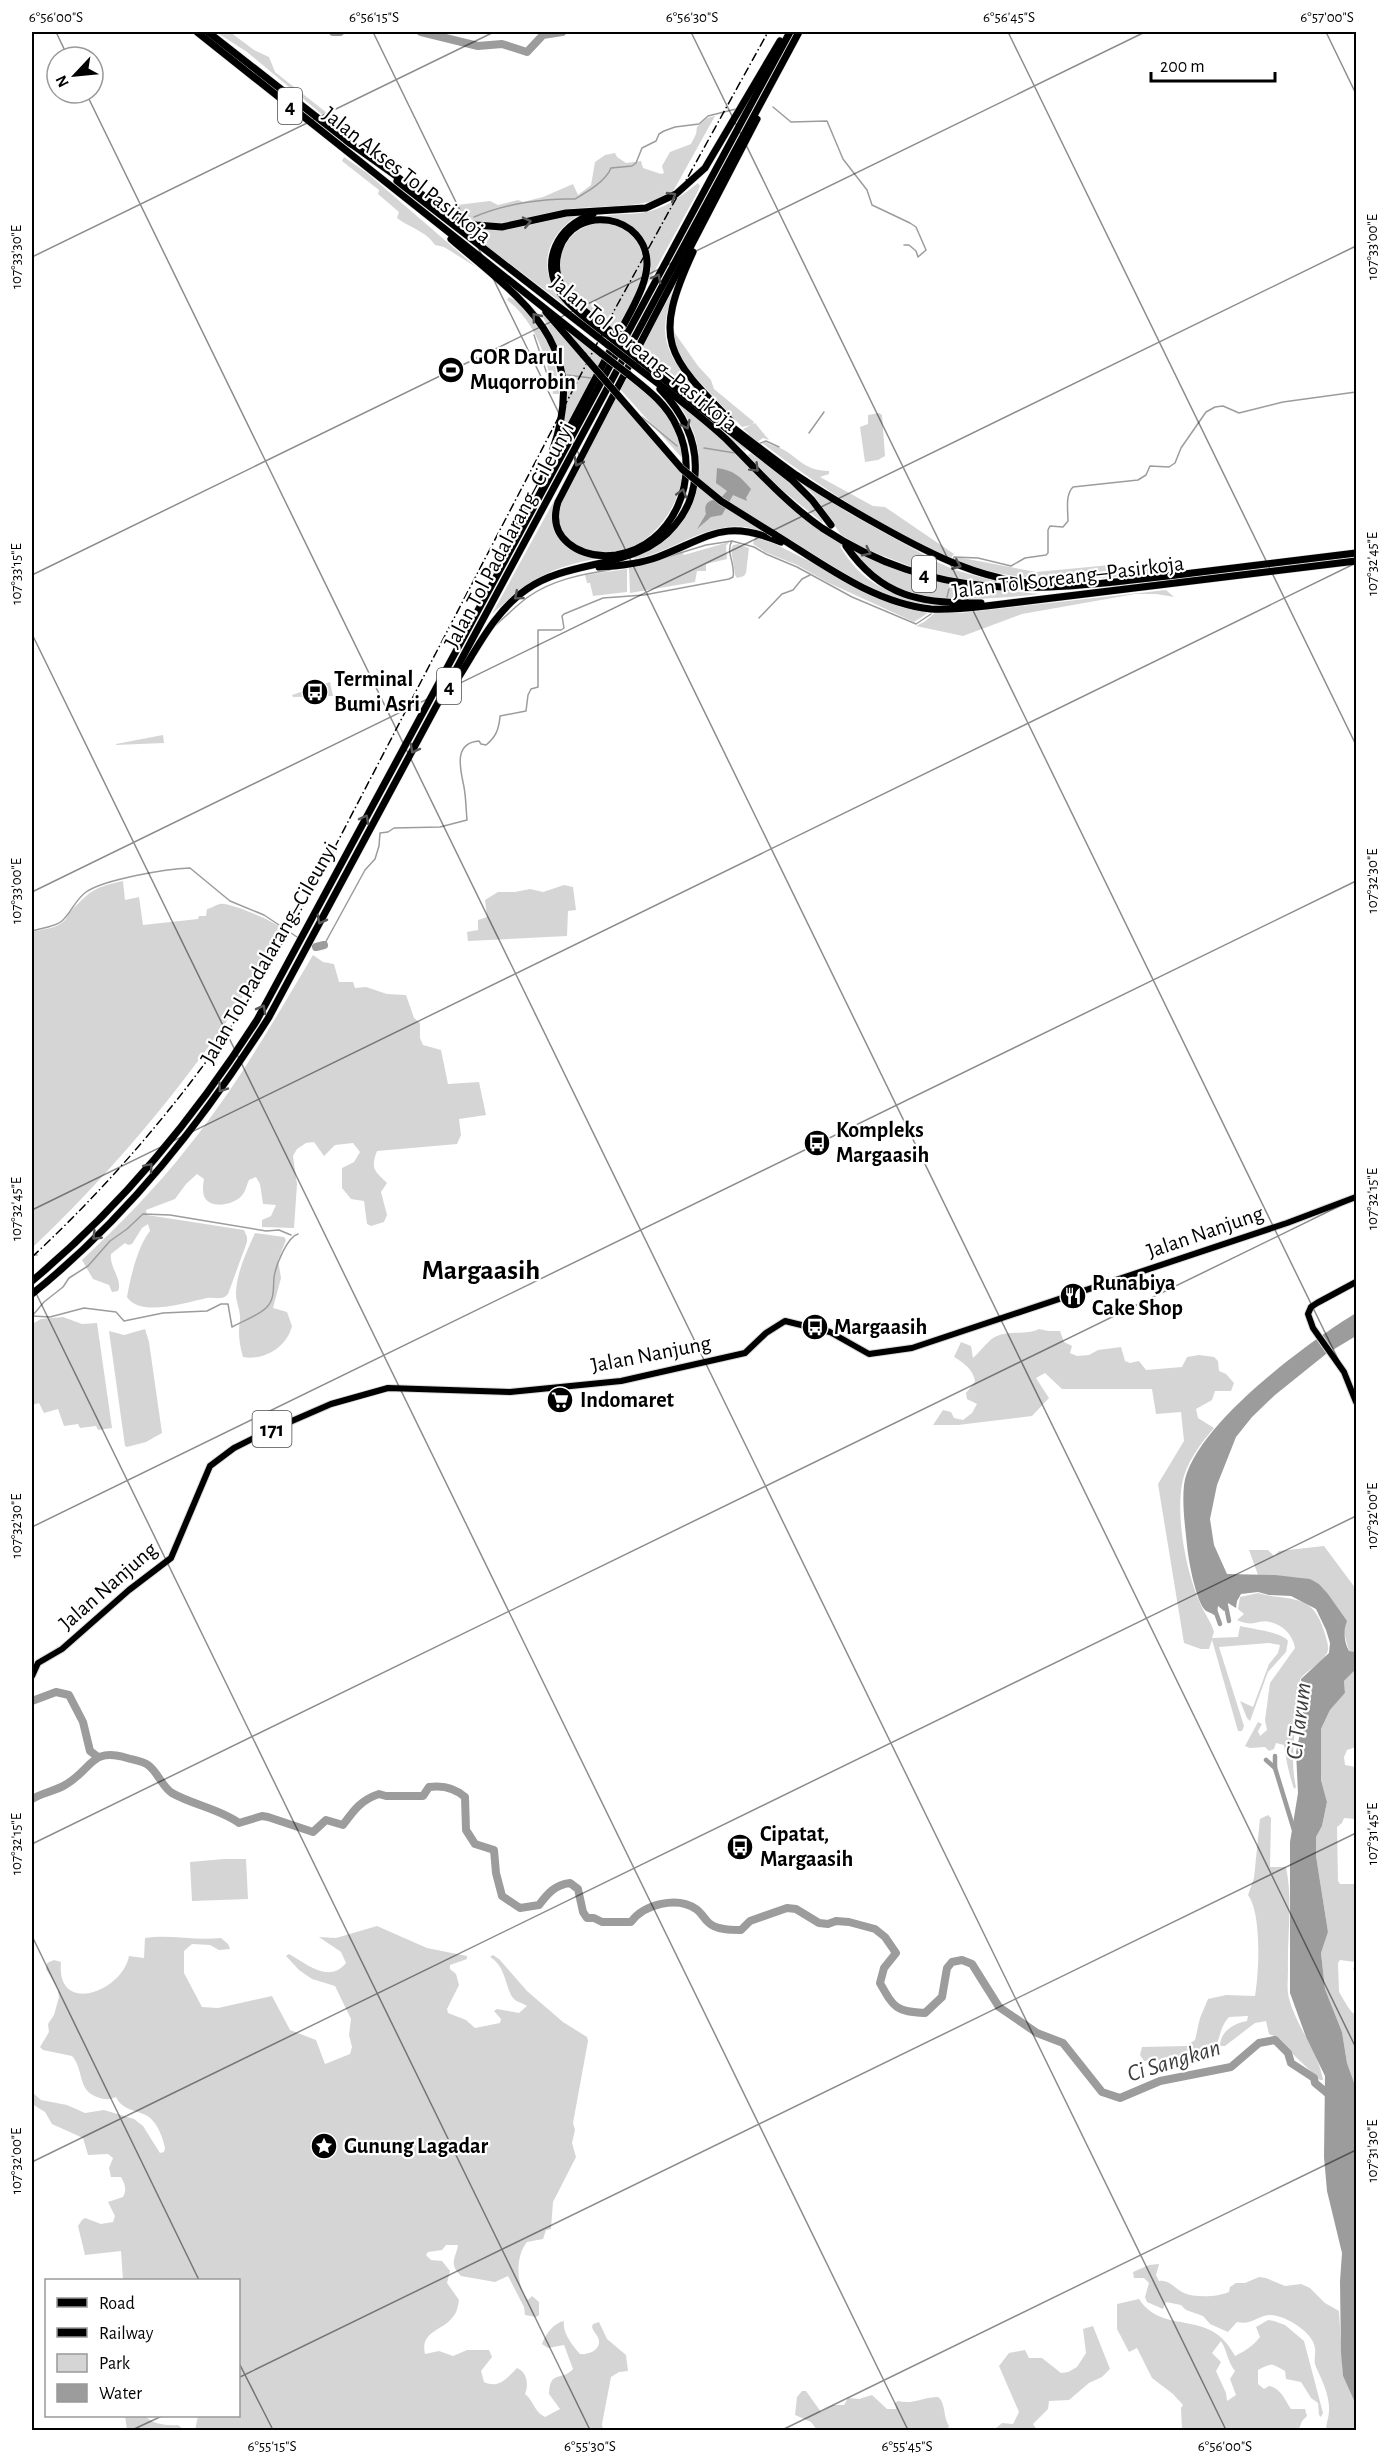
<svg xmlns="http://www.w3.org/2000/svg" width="1388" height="2462" font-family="'Alegreya Sans',sans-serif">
<rect width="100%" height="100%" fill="#fff"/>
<g fill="#d5d5d5" fill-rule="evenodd">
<path d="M216,32H230L254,50L269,57L275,72L341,124L340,126L337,127L247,52Z"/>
<path d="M715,116L671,195L663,191L669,196C634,210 599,204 563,210C538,214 512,225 486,223C467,222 451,211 436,201L440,200L447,205H452L453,207L457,205L490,201L498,205L518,200L523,202L543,197L573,184L578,195L591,185L595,162L605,155L615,153L617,157L626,163L641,161L643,168L661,174L664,173L662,166L670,152L691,144L696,134L697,127L707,118Z"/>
<path d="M344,157L367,173L476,267L444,247L435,245C426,231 410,228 397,218L399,212L378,194L379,190L342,161Z"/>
<path d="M698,183L700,186L697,193L647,285C648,280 650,273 651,267C651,242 626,217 602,217C613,213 627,215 640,213C664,210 680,197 698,183Z"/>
<path d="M572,215H580C556,227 539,255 551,282C556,292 567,303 574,312L449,218L469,226L485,229Z"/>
<path d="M597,223C612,222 625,227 635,239C656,268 631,304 617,331C592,312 545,285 564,247C571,233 583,226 597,223Z"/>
<path d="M674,289C670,302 665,317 665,330C666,364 698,389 718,411L640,349Z"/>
<path d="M509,297C544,313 557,359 559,394H553C548,360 536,322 507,300Z"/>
<path d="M542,312L595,372L561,436C572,389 565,356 541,314Z"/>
<path d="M557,320L603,358L598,367Z"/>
<path d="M672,329L698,366L711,380L714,389L754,422L752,425L742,427L682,363L676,350Z"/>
<path d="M459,362L462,372L444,379L439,366L444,365L445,367Z"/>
<path d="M625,377C654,397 679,422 683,459L619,388Z"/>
<path d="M614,395L683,473C677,521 631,570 580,547C562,539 557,525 559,506Z"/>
<path d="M680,403L841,542L942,581L974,588L1040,594C1004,598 914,606 885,584C872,574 860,560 849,548L840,546C871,600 916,599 972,606C950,606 928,606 907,601C869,593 812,552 776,531L773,535C764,533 755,529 746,527C705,522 673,552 635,559L634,557C698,534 719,459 679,405Z"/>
<path d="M879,413L882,415L885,456L878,460L865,462L860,427L868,424V415Z"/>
<path d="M755,423L769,440L763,438L745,451L730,438L731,437L740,443L749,434L743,429Z"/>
<path d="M766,442C770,445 775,446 780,448C798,456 803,471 829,471V474L820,477L873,506L885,507L954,554L950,559C883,527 820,488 762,443Z"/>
<path d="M751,453C773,469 816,496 823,523L782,490L747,456Z"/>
<path d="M796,478L847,512L935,561L955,570L1013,586L946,577L909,566L866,549L841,535L813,494Z"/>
<path d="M555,499C544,542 565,543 595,559C547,568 527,582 492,614Z"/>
<path d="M755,537L775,544L833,573L866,593L900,607L928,613L914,622L829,583L797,565L765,552L753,544Z"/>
<path d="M729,542L726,546L727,559L706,564V571H697L695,582L630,593L629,568L648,564L681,550L684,555Z"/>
<path d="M738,544L749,548L746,573L744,576L737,578L735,575L731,549L733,545Z"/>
<path d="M957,557L1036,572L1110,565L1116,566L1118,571L1144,566L1150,571L1185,566V570C1103,578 1033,589 953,561Z"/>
<path d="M627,569V592L593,596L590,583H587L585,575Z"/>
<path d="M1166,590L1174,597L1156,594H1135L1022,614L963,636L916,626L924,622L935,613H961Z"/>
<path d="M330,682L333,696L293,697L292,695Z"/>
<path d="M163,735L164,743L116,745V744Z"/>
<path d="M123,881L125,900L139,897L143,925L198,919L199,916H206L207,909C212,908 215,905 220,904C229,902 277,922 283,930C266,957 250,985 233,1012C175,1097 106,1178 32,1248V932C42,929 55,929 63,922C67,919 68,914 71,911C91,890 95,887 123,881Z"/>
<path d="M564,885L573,887L576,910L568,911L567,936L468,941L467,932L478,930V920L487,917L485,900L498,892H515L530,889L543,892Z"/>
<path d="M313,955L323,962L334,964L339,982H353L355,988L366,987L387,994L406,995L414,1018L420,1023V1038L423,1045L441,1050L448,1084L479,1082L486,1115L459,1119L461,1135L457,1144L377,1151C370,1169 375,1171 387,1183L381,1192L387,1215L384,1222L371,1226L367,1224L364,1201L351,1199L342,1188V1168L354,1162L360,1152L353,1143L335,1145L324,1156L314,1142L306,1143L297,1149L293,1156L297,1184L294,1228L262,1227V1220L271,1216L276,1205L263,1204L260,1184L256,1177L249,1180C247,1184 246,1190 243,1194C237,1204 212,1210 205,1198C202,1193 203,1185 204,1179L197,1174L186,1184L175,1199L146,1210L147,1215L244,1230L247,1237V1242L228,1294C222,1301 215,1297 207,1298C187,1302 140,1318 127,1297C130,1279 138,1245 150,1231L148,1224L142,1228L132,1244L128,1245L125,1243L111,1254C109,1267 123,1280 118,1291L112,1292L109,1285L93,1279L82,1260C120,1224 156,1188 188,1147C236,1087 274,1021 313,955Z"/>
<path d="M255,1233L284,1237L286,1240L278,1260L281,1278L273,1308L287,1312L292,1326C287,1347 264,1361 243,1357C239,1343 238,1333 240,1320C241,1310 235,1301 236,1292C237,1271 247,1251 255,1233Z"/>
<path d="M63,1317L82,1324L97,1323L112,1428L98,1430L96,1426L80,1428L78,1424L64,1426L58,1409L44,1413L39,1403L32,1405V1324L41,1319Z"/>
<path d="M145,1329L149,1342L162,1433L146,1442L127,1447L125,1446L109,1331L124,1335Z"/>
<path d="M1039,1329L1048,1331H1060L1064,1342L1072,1346L1070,1353L1077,1356L1089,1355L1098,1350L1121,1347L1125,1361L1130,1363L1139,1361L1146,1370L1182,1367L1187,1357L1199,1355L1214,1357L1218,1361L1219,1371L1226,1374L1234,1383L1231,1391H1215L1212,1400L1196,1409L1198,1418L1214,1428C1200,1444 1186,1463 1182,1484C1176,1518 1186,1572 1200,1603C1204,1613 1211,1621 1214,1632L1212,1638L1238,1637L1240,1626C1251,1629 1283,1632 1288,1641L1286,1652L1268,1672L1250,1721L1247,1718L1240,1701L1253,1707L1269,1664L1278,1653L1280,1645L1269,1643L1219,1647L1244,1726L1242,1731H1238L1212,1640L1209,1649H1201L1184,1643L1158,1484L1184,1441L1181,1412L1156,1414L1152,1389H1062L1045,1373L1036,1378L1049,1398L1032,1416L958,1425H933L943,1410L951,1412L954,1418L963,1420L972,1413L977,1404L967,1399L966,1393L975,1382C974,1370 964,1363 954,1357L961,1342L971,1346L973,1358C980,1352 986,1343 993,1338C1007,1329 1025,1336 1039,1329Z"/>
<path d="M1324,1546L1356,1589V1652L1349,1651L1344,1633L1345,1624L1339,1611L1319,1584L1301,1578L1258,1575L1249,1550H1268L1274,1556L1279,1551Z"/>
<path d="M1258,1593C1289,1602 1312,1591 1324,1631C1326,1638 1330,1647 1327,1653C1322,1663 1307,1670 1300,1679C1299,1713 1288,1754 1296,1787L1294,1789C1289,1774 1286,1760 1284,1745L1276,1743L1274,1749L1269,1751L1265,1747L1250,1748L1245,1746L1258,1722L1262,1724L1258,1731L1260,1736L1267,1730L1265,1720L1270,1683L1295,1648C1293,1635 1283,1625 1270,1622C1258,1619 1255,1628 1237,1620L1244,1614L1238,1609L1240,1597Z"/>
<path d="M1356,1669V1747L1347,1750L1344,1757L1345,1765L1356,1767V1822L1355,1819L1344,1818L1342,1823L1337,1827L1338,1881L1340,1884H1356V1970H1353L1355,1962L1340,1960L1338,1963L1339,1992C1344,1999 1349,2012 1356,2015V2088L1347,2063L1342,2032L1325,1989L1321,1953L1328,1932L1316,1856V1837L1322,1826L1327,1802L1321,1780V1729L1330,1710L1345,1693L1344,1681Z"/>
<path d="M1268,1815L1271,1818L1270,1867H1286C1293,1901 1287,1936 1288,1970C1288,1978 1287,1986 1288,1994C1294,2024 1318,2050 1323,2080H1320L1279,2041L1277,2037L1269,2034L1266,2021L1255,2023L1225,2046H1220C1220,2031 1235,2023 1247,2021L1248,2016L1229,2017C1218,2030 1222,2036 1215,2046C1204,2063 1163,2059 1144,2061L1140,2055L1142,2047L1186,2046L1195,2040L1200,2018L1208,1999L1226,1995L1255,1996C1259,1972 1262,1914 1248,1895L1254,1878L1260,1819Z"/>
<path d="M224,1859H246L248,1899L192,1901L190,1862Z"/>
<path d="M377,1926L427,1948L467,1956V1959L450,1965V1969L456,1974L459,1985L447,2009L448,2013L466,2020L475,2028L500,2023L501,2019L494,2011L497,2009L519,2013L527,2006C522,2002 515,2003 511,1995C505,1982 504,1965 490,1957L493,1955L499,1959L527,1991L563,2022L587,2037L588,2041L573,2123L575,2130L572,2143L576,2157L553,2202L551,2229L546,2230L543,2239L527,2242C515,2256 516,2287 528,2300L532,2296L539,2302V2315L536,2317L525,2315L524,2307L508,2276L495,2282L461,2276C448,2263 456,2258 458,2245H446L442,2250L428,2252L426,2255L431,2260L442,2261L450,2271L447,2283L459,2300C458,2306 457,2313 452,2318C442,2331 420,2331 425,2354L439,2351L453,2356L467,2350H489L492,2357L481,2371L484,2382C499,2389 507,2378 517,2368C527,2372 529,2384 525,2394C534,2401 534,2412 545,2417L560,2409L549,2394C550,2369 561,2382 573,2369L564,2345L548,2348L542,2344C546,2333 554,2323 564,2321C562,2332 572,2345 580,2354C587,2355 600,2351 599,2341C599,2336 593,2332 592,2327L593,2324L599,2322L607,2339L626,2355L628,2371L619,2372L611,2377L602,2424L603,2430H195L198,2416H238V2280H123L121,2251L85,2255L78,2226L82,2220L85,2218L101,2224L113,2222L115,2216L108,2202L123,2197C127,2190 125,2184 121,2177H111L109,2168L113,2158L108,2154L88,2155L83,2138L52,2124L45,2112L32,2104V2092L41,2100L67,2105L85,2113L104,2110L134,2119L143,2126L160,2153L164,2152L165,2148C163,2138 158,2124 149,2117C139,2110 122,2111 116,2097C108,2100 105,2100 97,2097C77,2090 84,2069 72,2056L43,2050L40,2047L49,2032L48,2024L54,2015L59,1997L58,1989L46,1969L47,1963L54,1960L61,1962C56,2017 123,1991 129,1956L144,1958L145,1938C169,1934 195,1941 221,1938L228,1944L230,1949L219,1950L210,1945L192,1944L184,1951V1973L202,2007L218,2008L272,1996L290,2030L316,2040L325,2064L350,2054L352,2047L349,2035L351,2019L335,1986L312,1979L299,1970L286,1956L289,1954C307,1964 329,1984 346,1963L341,1952L319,1937L336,1938Z"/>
<path d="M1159,2264L1156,2275L1159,2281C1169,2279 1175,2289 1184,2293C1195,2298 1218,2297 1229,2292L1230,2287L1236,2283H1245L1259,2277L1266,2278L1285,2286L1301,2284L1310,2288L1325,2303L1339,2311L1343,2376L1356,2405V2430H1326C1326,2423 1329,2417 1329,2411C1330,2396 1322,2380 1316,2367C1313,2361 1316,2354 1315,2348C1313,2333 1290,2319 1277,2316C1260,2311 1255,2326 1237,2322L1228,2332L1210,2324L1203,2316L1186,2310L1181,2305L1166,2302L1163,2309L1147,2302L1145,2297L1149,2283L1144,2278H1134L1133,2272L1149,2265Z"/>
<path d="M1139,2299C1156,2326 1185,2318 1210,2330C1222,2336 1229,2345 1235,2356C1245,2351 1253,2346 1260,2337L1256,2327L1268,2320L1274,2321L1285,2325L1304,2341L1323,2413L1321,2417L1319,2415L1318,2403L1311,2398L1301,2382L1286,2379L1285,2371C1271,2364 1274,2362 1258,2370V2384L1264,2389L1269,2386C1281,2388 1285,2400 1291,2409H1305L1307,2416L1302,2421L1299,2429L1182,2430L1181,2408L1183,2405L1173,2394L1152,2378L1137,2348L1129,2352L1117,2329V2304ZM1221,2341C1227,2350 1227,2361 1235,2371L1230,2379L1236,2395L1227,2401L1226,2393L1216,2371L1221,2362L1212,2353Z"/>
<path d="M1093,2326L1110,2369L1102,2377L1089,2383L1069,2400L1049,2401L1048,2409L1033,2424L1037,2430H994L1002,2423L1013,2424L1019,2412L999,2366L1009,2353L1025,2350L1029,2358H1042L1061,2373L1068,2372L1077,2367L1086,2353L1083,2329Z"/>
<path d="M802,2391H806L821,2412L833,2405H844L848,2398L859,2399L872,2395L887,2409H896L895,2403L898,2401C912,2405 924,2397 938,2397C946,2403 943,2417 949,2426L947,2430H817L811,2422L795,2415L797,2397Z"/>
<path d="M125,2416H145C152,2424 167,2426 178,2425L184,2430H127Z"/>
</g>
<g fill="#9c9c9c">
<path d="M717,468C733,470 741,477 751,489L746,498L747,501L733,495L722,515L711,517L697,529L706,514C703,503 710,499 719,500L727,491L716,483Z"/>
<path d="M1356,1313V1336L1326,1354L1275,1395L1252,1417L1236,1437L1217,1485L1210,1519L1214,1545L1227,1574L1275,1575L1310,1579L1319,1584L1328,1594L1347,1621C1343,1630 1344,1642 1349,1651L1356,1652V1669L1344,1681L1345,1693L1330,1710L1321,1729V1780L1327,1802L1322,1826L1316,1837V1856L1328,1932L1321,1953L1325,1989L1342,2032L1347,2063L1356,2088V2405L1343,2376L1341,2353L1340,2281L1342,2253L1327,2191L1324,2157L1325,2076L1306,2037L1290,1993V1842L1298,1793L1296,1752L1304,1716L1302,1708L1301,1679L1329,1653L1330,1643L1326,1630L1316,1609L1291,1596L1269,1595L1258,1592L1241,1594L1237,1601L1236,1608L1228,1603V1609L1224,1611L1218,1606L1217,1613L1214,1615C1212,1613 1208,1612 1206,1611C1196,1603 1188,1558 1187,1545C1185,1526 1182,1504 1184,1485C1192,1427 1308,1342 1356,1313Z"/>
</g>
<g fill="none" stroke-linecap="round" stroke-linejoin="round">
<g stroke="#9c9c9c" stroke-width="1.5">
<path d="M773,107L791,122L827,121L843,159L867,190L872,205L910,223L916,227L926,250L918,257L916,251L909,245H904"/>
<path d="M474,217C504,204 543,198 575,199C587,192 606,181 611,168L632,166L636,163L642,148L656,141L659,134L664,131L675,127L699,124L708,116L736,109"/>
<path d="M534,335L548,377L552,378"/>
<path d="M567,375L591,378"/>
<path d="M642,417L677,446"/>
<path d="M809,433L824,412"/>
<path d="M758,444L766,441L779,447"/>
<path d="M704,448L735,453"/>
<path d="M953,560L954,557L978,558L1011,566L1025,558L1046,555L1048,553V530L1050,526L1063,527L1068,521C1068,510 1065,495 1073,487L1138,480L1146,475L1150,466L1169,467L1175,463L1181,448L1206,412L1215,407L1223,406L1239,413L1283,402L1356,392"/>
<path d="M641,565L706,545L732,541"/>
<path d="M947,597L949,589"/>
<path d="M759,618L782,594L793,590L802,579L810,575"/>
<path d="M496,625C506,616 517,605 528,597C552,580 582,574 610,570"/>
<path d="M32,931C41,928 55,927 62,921C71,913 75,900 86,892C105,879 166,869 190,868L230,901L264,915L297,937"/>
<path d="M324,945L365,870L375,859L379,846L380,833L388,832L394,828L440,827L467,820C466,809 466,798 464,787C461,771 452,743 479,741L481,744L486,745C496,737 499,729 500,716L526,711L528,695L531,689L538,687V630H561L564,628L562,616L564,614L603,598L644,595L729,579L733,577C736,565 725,551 732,541L754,547L766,554L797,567L852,597L916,624L931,614"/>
<path d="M32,1255H37"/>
<path d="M33,1315L44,1302L63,1287L69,1278L88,1266L110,1241L127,1229L143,1214L170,1215L266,1231L279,1230L291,1235"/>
<path d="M32,1316L50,1317L84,1308L116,1312L124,1321L163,1313L207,1311L221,1304H228L232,1327C241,1322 259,1315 266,1308C275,1299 273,1289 274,1277C276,1265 287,1237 298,1234"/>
</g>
<g stroke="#9c9c9c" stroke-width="4.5">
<path d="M1226,1606L1229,1621"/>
<path d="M1215,1610L1220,1624"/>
<path d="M1275,1756V1768L1294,1830"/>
<path d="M1266,1760L1275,1768"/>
</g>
<g stroke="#9c9c9c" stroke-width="8">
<path d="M333,32H340"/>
<path d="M421,32L478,46L502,44L527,52L543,35L562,32"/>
<path d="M316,947L324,945"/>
<path d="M32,1701L56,1692L69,1695L83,1722L90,1751L98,1757"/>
<path d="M32,1799C42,1793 55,1791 65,1785C93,1769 90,1747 127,1758C133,1760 143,1761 148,1765C158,1772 162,1787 172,1793C193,1805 220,1809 239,1823L262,1816L268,1817L313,1832L326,1820L343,1825C354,1810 361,1800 379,1794L386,1796H423L429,1787C443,1785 455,1788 465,1797L466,1830L475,1844L494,1850L496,1873L502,1896L520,1908L539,1905C548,1893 555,1885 570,1883L578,1889L583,1912L587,1918H594L602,1922H631C644,1904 677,1896 696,1909C702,1913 704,1919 709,1923C716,1930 732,1930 741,1930L750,1921L787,1908L796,1909L819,1923L828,1924L836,1921L849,1922L875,1929L885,1937L896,1953L884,1968L880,1983C894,2008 896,2012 925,2013L942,1997L947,1968L952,1962L962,1960L972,1964L999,2007L1037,2033L1063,2043L1102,2092L1120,2098L1160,2081L1231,2067L1259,2043L1275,2040L1288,2053L1291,2063L1314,2078L1315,2083L1332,2097"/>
</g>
<defs>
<g id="primary">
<path d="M1356,1282L1317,1303L1311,1307L1308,1314L1313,1328L1344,1372L1356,1402"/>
<path d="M32,1676L38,1663L62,1649L129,1590L171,1558L210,1466L234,1448L262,1434L331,1404L388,1388L510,1392L621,1381L745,1353L766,1333L785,1321L830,1332L869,1354L912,1348L1287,1223L1356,1197"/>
</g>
<g id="motorway">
<path d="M197,32L602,354"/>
<path d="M208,32L351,144"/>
<path d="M347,141L445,211L464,221L476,225L502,227L566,213L646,208L676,194L705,168L780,41"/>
<path d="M397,181L608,345"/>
<path d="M593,214C558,225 539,262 561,294C573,310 591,322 606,334"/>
<path d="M451,239C524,302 591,343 552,452"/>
<path d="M693,252C652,341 666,355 732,422"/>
<path d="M546,312L584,356"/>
<path d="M640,355C692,395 743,437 796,475C824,494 853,511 882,527C932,555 981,580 1039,584"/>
<path d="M638,359L792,480L812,500L831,525"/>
<path d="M634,365C665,389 697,412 726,439C757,470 786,503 822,528C938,604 1039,591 1168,576C1231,568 1294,561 1356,553"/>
<path d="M628,374C647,389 667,404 677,427C702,477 674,546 616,555C599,557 581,554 568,543C555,532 553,518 558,502L757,119"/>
<path d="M774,534C823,564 873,603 931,609C949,610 968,608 986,606L1356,561"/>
<path d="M846,546C881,597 921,604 981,603"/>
<path d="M599,567C620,566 639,564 658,557C710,537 723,518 781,542"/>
<path d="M495,569L632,309C639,295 646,281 647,265C648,214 574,202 559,250C555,262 556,275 562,286C572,304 593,317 609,330"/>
<path d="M453,686C475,653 493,612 527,589C573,557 638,571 675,525C687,511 694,494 695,475C698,441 683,413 660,389"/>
<path d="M32,1281C122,1206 194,1119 257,1020L790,32"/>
<path d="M32,1294C128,1217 203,1121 269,1017L799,32"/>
</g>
</defs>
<use href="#primary" stroke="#dbdbdb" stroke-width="8"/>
<use href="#motorway" stroke="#dbdbdb" stroke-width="8"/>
<use href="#primary" stroke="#000" stroke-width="6"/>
<use href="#motorway" stroke="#000" stroke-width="7"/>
<path stroke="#000" stroke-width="1.5" stroke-dasharray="9 3 1.5 3" stroke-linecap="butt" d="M32,1257C104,1190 170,1114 226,1034C258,987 285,938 313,889L615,309L768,32"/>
<defs>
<g id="motorway-bridge">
<path d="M609,330L630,347"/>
<path d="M606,334L638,359"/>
<path d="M608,345L634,365"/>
<path d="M602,354L628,374"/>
<path d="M584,356L682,469L721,501L774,534"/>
</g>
</defs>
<use href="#motorway-bridge" stroke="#dbdbdb" stroke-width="8" stroke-linecap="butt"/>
<use href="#motorway-bridge" stroke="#000" stroke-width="7"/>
</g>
<defs><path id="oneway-chevron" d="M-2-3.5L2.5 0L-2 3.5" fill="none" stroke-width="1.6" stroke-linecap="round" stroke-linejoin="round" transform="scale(1.5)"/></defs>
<g stroke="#595959">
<use href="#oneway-chevron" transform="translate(672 196) rotate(-31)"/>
<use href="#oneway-chevron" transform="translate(527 222) rotate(-13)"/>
<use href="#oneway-chevron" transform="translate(657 278) rotate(-62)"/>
<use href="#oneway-chevron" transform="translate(536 317) rotate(-129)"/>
<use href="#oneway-chevron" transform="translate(686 425) rotate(65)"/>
<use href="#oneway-chevron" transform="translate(578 462) rotate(118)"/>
<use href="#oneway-chevron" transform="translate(755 468) rotate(45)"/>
<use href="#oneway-chevron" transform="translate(682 493) rotate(-74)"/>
<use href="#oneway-chevron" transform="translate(867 552) rotate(26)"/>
<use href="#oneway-chevron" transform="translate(957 565) rotate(22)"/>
<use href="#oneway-chevron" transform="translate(518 596) rotate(140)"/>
<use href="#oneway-chevron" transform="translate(414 749) rotate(119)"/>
<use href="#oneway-chevron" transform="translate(365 819) rotate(-62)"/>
<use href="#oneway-chevron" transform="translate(321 920) rotate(118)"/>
<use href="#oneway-chevron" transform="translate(262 1009) rotate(-62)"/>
<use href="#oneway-chevron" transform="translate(222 1088) rotate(125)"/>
<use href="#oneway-chevron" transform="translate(149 1167) rotate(-49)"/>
<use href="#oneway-chevron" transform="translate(96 1236) rotate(136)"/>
</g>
<path fill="none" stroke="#000" stroke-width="1.5" stroke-opacity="0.45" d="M56,32L68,57M373,32L1356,2048M691,32L1356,1396M1008,32L1356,745M1326,32L1356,94M86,93L1226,2430M32,257L494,32M32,575L1145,32M32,634L908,2430M32,892L1356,246M32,1210L1356,563M32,1285L590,2430M32,1527L1356,881M32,1844L1356,1198M32,1936L199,2280M32,2162L1356,1516M238,2361L273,2430M238,2378L1356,1833M132,2430L162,2416M782,2430L1356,2150"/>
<defs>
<symbol id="stadium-disc" viewBox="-11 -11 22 22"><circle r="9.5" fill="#000" stroke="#fff"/><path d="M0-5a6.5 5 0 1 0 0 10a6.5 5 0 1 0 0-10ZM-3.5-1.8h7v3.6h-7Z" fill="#fff"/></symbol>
<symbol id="bus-disc" viewBox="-11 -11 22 22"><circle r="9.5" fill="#000" stroke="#fff"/><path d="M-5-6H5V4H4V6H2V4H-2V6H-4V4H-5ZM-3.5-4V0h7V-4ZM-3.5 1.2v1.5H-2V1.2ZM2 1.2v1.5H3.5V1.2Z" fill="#fff"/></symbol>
<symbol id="restaurant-disc" viewBox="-11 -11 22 22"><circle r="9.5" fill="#000" stroke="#fff"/><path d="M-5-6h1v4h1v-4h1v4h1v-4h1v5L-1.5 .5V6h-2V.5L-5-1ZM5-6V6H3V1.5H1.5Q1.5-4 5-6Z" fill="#fff"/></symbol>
<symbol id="supermarket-disc" viewBox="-11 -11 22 22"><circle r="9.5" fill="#000" stroke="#fff"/><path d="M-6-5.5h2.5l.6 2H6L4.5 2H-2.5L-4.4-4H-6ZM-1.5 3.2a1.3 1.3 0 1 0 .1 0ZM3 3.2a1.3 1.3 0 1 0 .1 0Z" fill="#fff"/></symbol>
<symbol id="sight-disc" viewBox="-11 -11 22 22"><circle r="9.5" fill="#000" stroke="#fff"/><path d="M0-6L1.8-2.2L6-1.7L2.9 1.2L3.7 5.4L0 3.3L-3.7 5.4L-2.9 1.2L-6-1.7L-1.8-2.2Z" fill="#fff"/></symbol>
</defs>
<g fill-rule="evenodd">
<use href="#stadium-disc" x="436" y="355" width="30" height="30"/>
<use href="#bus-disc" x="300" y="677" width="30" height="30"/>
<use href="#bus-disc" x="802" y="1128" width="30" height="30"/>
<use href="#restaurant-disc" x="1058" y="1281" width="30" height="30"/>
<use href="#bus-disc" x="800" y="1312" width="30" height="30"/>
<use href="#supermarket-disc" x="545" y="1385" width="30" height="30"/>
<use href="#bus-disc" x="725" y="1832" width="30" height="30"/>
<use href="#sight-disc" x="309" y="2131" width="30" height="30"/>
</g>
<g text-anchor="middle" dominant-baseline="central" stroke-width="4.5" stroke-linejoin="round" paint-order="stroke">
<g fill="#fff" stroke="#4c4c4c" stroke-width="1.5">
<rect x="278" y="88" width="24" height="36" rx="4.5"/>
<rect x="912" y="556" width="24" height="36" rx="4.5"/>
<rect x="437" y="668" width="24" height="36" rx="4.5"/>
<rect x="252.5" y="1411" width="39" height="36" rx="4.5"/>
</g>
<g font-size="21" font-weight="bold" fill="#000">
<text x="290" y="106">4</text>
<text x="924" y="574">4</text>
<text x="449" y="686">4</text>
<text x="272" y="1429">171</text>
</g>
<g font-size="22" fill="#000" stroke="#fff">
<text transform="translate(407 175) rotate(38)">Jalan Akses Tol Pasirkoja</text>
<text transform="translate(644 353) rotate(39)">Jalan Tol Soreang–Pasirkoja</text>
<text transform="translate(509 535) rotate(-62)">Jalan Tol Padalarang–Cileunyi</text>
<text transform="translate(1068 577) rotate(-7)">Jalan Tol Soreang–Pasirkoja</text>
<text transform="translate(269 953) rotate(-60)">Jalan Tol Padalarang–Cileunyi</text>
<text transform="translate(1205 1232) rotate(-19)">Jalan Nanjung</text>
<text transform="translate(651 1354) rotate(-11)">Jalan Nanjung</text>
<text transform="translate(108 1586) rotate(-41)">Jalan Nanjung</text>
</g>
<g font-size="22" font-weight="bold" fill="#000" stroke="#fff" text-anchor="start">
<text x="470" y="357">GOR Darul<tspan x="470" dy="25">Muqorrobin</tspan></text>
<text x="334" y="679">Terminal<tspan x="334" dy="25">Bumi Asri</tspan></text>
<text x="836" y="1130">Kompleks<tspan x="836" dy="25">Margaasih</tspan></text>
<text x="1092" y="1283">Runabiya<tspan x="1092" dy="25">Cake Shop</tspan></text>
<text x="834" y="1327">Margaasih</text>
<text x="580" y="1400">Indomaret</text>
<text x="760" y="1834">Cipatat,<tspan x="760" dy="25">Margaasih</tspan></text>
<text x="344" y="2146">Gunung Lagadar</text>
</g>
<g font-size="24" font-style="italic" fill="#3d3d3d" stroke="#fff">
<text transform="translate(1299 1721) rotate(-83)">Ci Tarum</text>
<text transform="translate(1174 2061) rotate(-17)">Ci Sangkan</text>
</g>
<g font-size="28" font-weight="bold" fill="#000" stroke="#fff">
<text x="481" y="1271">Margaasih</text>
</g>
</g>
<rect width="1388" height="2462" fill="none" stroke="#ffffff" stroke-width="66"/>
<rect x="45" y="2279" width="195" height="138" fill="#ffffff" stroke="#999999" stroke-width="1.5"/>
<rect x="57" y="2298" width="30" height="9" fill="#000000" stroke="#999999" stroke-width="1.5"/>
<text x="99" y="2309" font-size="18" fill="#000000">Road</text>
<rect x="57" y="2328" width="30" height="9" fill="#000000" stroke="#999999" stroke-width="1.5"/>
<text x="99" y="2339" font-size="18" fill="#000000">Railway</text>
<rect x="57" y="2354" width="30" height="18" fill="#d5d5d5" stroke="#999999" stroke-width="1.5"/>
<text x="99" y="2369" font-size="18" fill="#000000">Park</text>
<rect x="57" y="2384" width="30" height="18" fill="#9c9c9c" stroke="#999999" stroke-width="1.5"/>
<text x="99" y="2399" font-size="18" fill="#000000">Water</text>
<g transform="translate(75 75) rotate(244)"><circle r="28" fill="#ffffff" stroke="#999999" stroke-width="1.5"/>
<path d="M0-4.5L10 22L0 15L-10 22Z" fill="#000000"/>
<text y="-9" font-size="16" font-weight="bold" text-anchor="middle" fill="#000000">N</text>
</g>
<path d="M1151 72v9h124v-9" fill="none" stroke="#000000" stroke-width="3"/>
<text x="1160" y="72" font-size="18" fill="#000000" stroke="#ffffff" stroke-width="4.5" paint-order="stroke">200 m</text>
<rect x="33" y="33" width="1322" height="2396" fill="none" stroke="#000" stroke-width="2"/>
<g font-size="15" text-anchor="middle" fill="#000">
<text x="56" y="22">6°56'00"S</text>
<text x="374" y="22">6°56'15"S</text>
<text x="692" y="22">6°56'30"S</text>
<text x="1009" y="22">6°56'45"S</text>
<text x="1327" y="22">6°57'00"S</text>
<text transform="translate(1372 247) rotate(-90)" y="5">107°33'00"E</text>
<text transform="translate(16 257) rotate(-90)" y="5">107°33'30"E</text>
<text transform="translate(1372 564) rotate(-90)" y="5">107°32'45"E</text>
<text transform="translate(16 574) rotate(-90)" y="5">107°33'15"E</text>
<text transform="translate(1372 881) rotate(-90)" y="5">107°32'30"E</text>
<text transform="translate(16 891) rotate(-90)" y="5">107°33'00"E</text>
<text transform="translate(1372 1199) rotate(-90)" y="5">107°32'15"E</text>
<text transform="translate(16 1209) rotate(-90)" y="5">107°32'45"E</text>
<text transform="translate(1372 1516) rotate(-90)" y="5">107°32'00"E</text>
<text transform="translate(16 1526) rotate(-90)" y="5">107°32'30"E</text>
<text transform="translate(1372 1834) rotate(-90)" y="5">107°31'45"E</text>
<text transform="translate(16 1844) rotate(-90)" y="5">107°32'15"E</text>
<text transform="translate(1372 2151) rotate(-90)" y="5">107°31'30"E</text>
<text transform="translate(16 2161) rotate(-90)" y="5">107°32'00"E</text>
<text x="272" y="2451">6°55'15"S</text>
<text x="590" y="2451">6°55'30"S</text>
<text x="907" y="2451">6°55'45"S</text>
<text x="1225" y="2451">6°56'00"S</text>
</g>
</svg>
